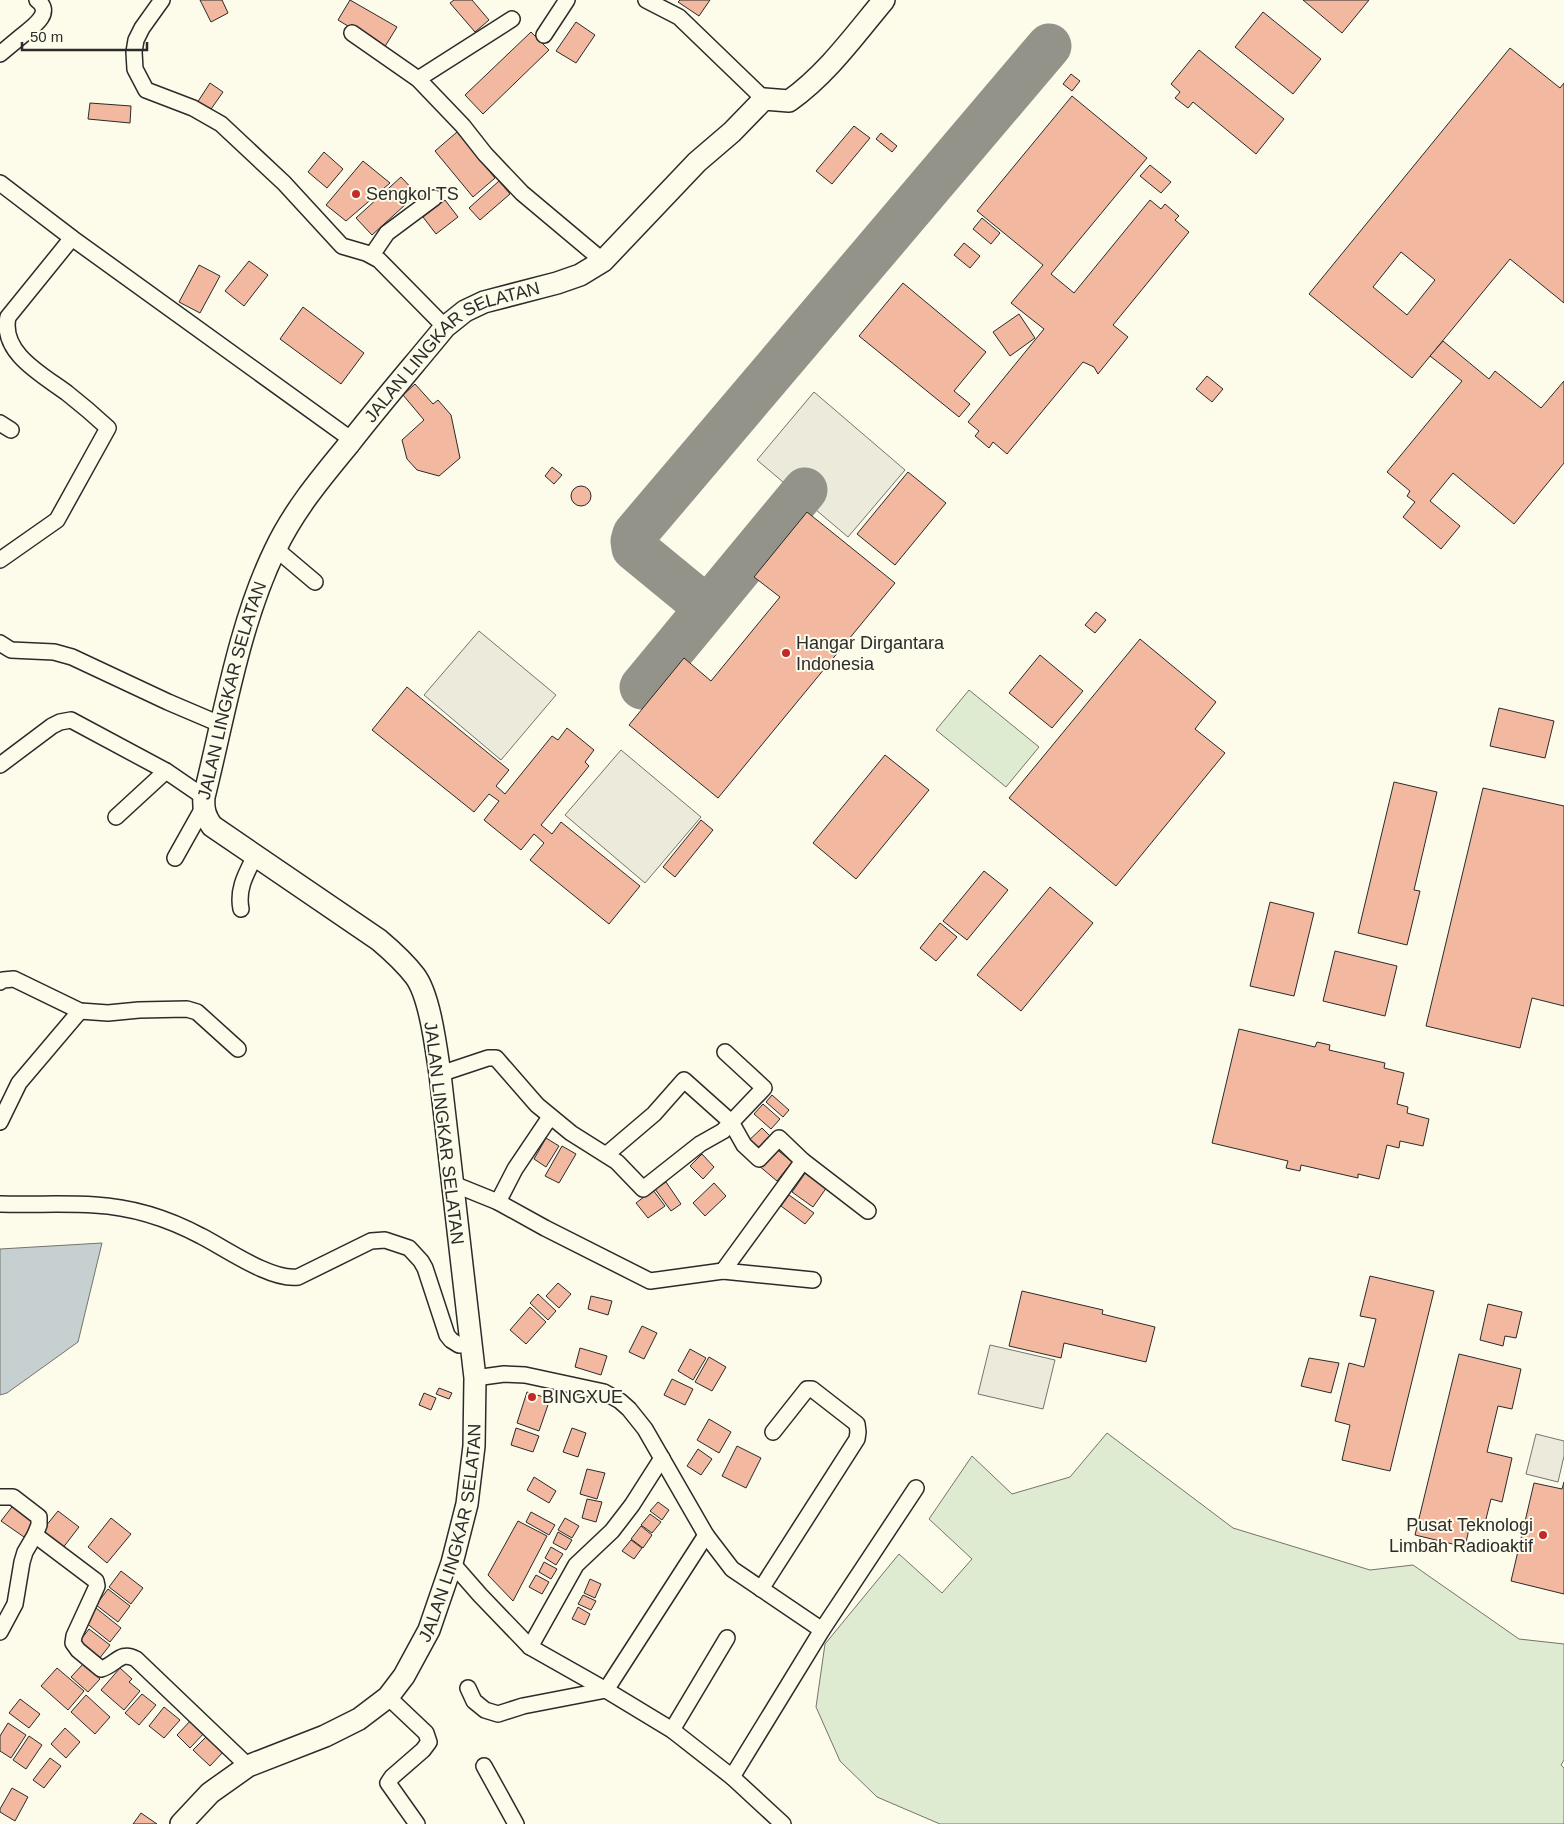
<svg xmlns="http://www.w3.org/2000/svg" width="1564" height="1824" font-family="Arial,sans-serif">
<rect width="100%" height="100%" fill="#fdfbea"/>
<g fill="#deebd1" stroke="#74746e">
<path d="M969,690L1039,747L1006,787L936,730Z"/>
<path d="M1107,1433L1233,1528L1370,1570L1413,1565L1519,1639L1564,1644V1760L1561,1765L1564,1768V1824H940L877,1797L840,1761L816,1707L825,1644L899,1554L942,1593L972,1559L929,1519L972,1456L1012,1494L1070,1477Z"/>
</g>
<g fill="#eceadb" stroke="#74746e">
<path d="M814,392L905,470L848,537L757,460Z"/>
<path d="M479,631L556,695L501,760L424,695Z"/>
<path d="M621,750L701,817L645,883L565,815Z"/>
<path d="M990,1345L1055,1360L1043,1409L978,1394Z"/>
<path d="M1536,1434L1564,1441V1456L1558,1482L1526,1474Z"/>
</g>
<path fill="#c7d0d0" stroke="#74746e" d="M102,1243L78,1342L7,1393L0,1395V1249Z"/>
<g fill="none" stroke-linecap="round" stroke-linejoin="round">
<g stroke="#94938a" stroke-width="45">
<path d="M707,608L634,548L633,541L635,534L1049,46"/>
<path d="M642,687L805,490"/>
</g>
</g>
<g fill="#f2b8a0" stroke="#2b2b2b" fill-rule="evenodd">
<path d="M200,0H222L228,13L211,22Z"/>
<path d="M350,0L397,27L384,48L338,20Z"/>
<path d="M454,0H472L489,20L475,32L450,3Z"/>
<path d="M680,0H710L699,16L678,2Z"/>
<path d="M1303,0H1369L1342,33Z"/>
<path d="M1263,12L1321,59L1293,94L1235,47Z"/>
<path d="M576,22L595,35L576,63L556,51Z"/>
<path d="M531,32L549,50L483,114L465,95Z"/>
<path d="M1510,48L1560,88L1564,83V303L1510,259L1412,378L1309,294ZM1401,252L1435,280L1407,315L1373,287Z"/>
<path d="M1199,50L1284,119L1256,154L1193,102L1188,108L1175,98L1180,92L1171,84Z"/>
<path d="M1071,74L1080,81L1072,91L1063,84Z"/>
<path d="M210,83L223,92L209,112L197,103Z"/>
<path d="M1072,96L1147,158L1051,274L1074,293L1150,200L1161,209L1165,204L1179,216L1175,220L1189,232L1113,325L1128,337L1098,374L1094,367L1083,362L1007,454L993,442L989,448L975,436L979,431L968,422L1044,329L1011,303L1043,265L977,211Z"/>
<path d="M90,103L131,106L130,123L88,119Z"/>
<path d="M854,126L870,138L832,184L816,171Z"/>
<path d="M457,132L495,178L473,197L435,151Z"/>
<path d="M881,133L897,146L892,152L876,139Z"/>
<path d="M324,152L343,169L327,188L308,172Z"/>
<path d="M363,161L390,183L346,221L326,205Z"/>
<path d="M1150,165L1171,182L1161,193L1140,176Z"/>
<path d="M401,177L417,194L372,235L356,218Z"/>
<path d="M499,181L510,194L480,220L469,208Z"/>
<path d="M445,200L458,217L436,234L423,217Z"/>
<path d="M982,218L1000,233L991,244L973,229Z"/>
<path d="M964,243L980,256L970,268L954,255Z"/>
<path d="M249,261L268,275L244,306L225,291Z"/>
<path d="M199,265L220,276L200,313L179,302Z"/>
<path d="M903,283L986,352L954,391L970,404L959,417L859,336Z"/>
<path d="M303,307L364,353L341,384L280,339Z"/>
<path d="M1019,314L1035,338L1010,356L993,332Z"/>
<path d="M1443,341L1489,379L1495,371L1541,408L1564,381V463L1514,524L1453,473L1430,501L1460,526L1441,549L1403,517L1415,502L1407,496L1410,491L1387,472L1462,381L1430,356Z"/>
<path d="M1207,376L1223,389L1212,402L1196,389Z"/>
<path d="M415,384L433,404L438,400L451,415L460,458L439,476L417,470L407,459L402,440L424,420L403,395Z"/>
<path d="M552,467L562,475L554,484L545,476Z"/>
<path d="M908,472L946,503L895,565L857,534Z"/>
<circle cx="581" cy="496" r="10"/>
<path d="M807,512L895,583L718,798L629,725L684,658L711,681L780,597L754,577Z"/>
<path d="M1096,612L1106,620L1095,633L1085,625Z"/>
<path d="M1140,639L1216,702L1195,729L1225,753L1116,886L1009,798Z"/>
<path d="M1040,655L1083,691L1052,728L1009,693Z"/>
<path d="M407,687L509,770L496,786L505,794L552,736L558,740L567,728L594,750L585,762L589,766L541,825L552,834L561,822L640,886L609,924L530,860L544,843L534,834L521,850L484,820L499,801L489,794L474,812L372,730Z"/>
<path d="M1499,708L1554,721L1545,758L1490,746Z"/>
<path d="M885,755L929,790L856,879L813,843Z"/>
<path d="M1394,782L1437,792L1414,890L1420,891L1407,945L1358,933Z"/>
<path d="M1483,788L1564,806V1006L1532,998L1520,1048L1426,1026Z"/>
<path d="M701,820L713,830L675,877L663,867Z"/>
<path d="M984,871L1008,890L967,940L943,921Z"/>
<path d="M1050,887L1093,923L1021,1011L977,975Z"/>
<path d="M1270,902L1314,913L1294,996L1250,986Z"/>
<path d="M940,923L957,937L936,961L920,948Z"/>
<path d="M1335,951L1397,966L1385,1016L1323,1001Z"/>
<path d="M1239,1029L1315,1047L1317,1042L1330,1045L1329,1050L1385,1063L1384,1068L1404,1073L1397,1104L1408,1107L1407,1113L1429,1119L1423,1146L1400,1141L1399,1148L1387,1145L1379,1179L1358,1174V1178L1301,1165L1300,1171L1286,1168L1288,1161L1212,1143Z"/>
<path d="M772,1095L789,1110L783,1117L766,1102Z"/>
<path d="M763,1104L780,1119L771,1129L754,1114Z"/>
<path d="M762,1128L774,1140L758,1156L745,1144Z"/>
<path d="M546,1138L559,1146L546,1167L534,1159Z"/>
<path d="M562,1146L576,1154L559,1183L545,1176Z"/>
<path d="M774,1147L792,1162L777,1181L758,1165Z"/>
<path d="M702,1154L714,1167L703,1179L690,1166Z"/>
<path d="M806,1172L827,1187L813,1207L792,1192Z"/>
<path d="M666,1182L681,1204L671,1211L655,1189Z"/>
<path d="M714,1183L726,1196L705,1216L693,1203Z"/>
<path d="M653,1190L665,1206L648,1218L636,1203Z"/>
<path d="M789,1195L814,1213L805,1224L781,1206Z"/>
<path d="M1370,1276L1434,1291L1390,1471L1342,1460L1350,1425L1335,1421L1349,1363L1364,1367L1376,1319L1360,1316Z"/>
<path d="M558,1283L571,1294L559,1308L546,1296Z"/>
<path d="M1022,1291L1103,1310L1102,1314L1155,1327L1146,1362L1064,1343L1061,1358L1009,1346Z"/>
<path d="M538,1294L556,1311L548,1320L530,1303Z"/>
<path d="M591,1296L612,1301L608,1315L588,1309Z"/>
<path d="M1488,1304L1522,1312L1516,1338L1505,1336L1503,1346L1480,1340Z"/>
<path d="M530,1307L546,1322L526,1344L510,1330Z"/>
<path d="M642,1326L657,1333L644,1359L629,1352Z"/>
<path d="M580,1348L607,1356L601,1375L575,1367Z"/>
<path d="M690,1349L706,1358L693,1380L678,1371Z"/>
<path d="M1459,1354L1521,1369L1512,1409L1498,1406L1487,1452L1512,1458L1502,1502L1491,1499L1485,1523L1471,1520L1465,1547L1415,1535Z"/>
<path d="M709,1357L726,1367L712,1391L695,1382Z"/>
<path d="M1309,1358L1339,1363L1331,1393L1301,1386Z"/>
<path d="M672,1379L693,1389L685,1405L664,1395Z"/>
<path d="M439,1388L452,1393L449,1399L436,1394Z"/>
<path d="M527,1392L550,1399L539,1431L517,1423Z"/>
<path d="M424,1393L436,1398L431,1410L419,1405Z"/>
<path d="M709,1419L731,1432L719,1453L697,1440Z"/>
<path d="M516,1428L539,1436L533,1452L511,1445Z"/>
<path d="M572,1428L586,1433L578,1457L563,1452Z"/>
<path d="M737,1446L761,1458L746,1488L722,1476Z"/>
<path d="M698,1449L712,1459L701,1475L687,1466Z"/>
<path d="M587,1469L605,1473L597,1499L580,1494Z"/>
<path d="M534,1477L556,1491L549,1503L527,1490Z"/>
<path d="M1564,1482V1594L1511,1581L1534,1483L1562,1489Z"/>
<path d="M587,1499L602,1502L596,1522L582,1518Z"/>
<path d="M658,1502L669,1510L662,1520L650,1511Z"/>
<path d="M15,1503L37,1519L24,1537L1,1521Z"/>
<path d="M58,1511L79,1527L62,1549L41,1532Z"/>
<path d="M531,1512L555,1525L549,1535L526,1522Z"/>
<path d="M650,1514L661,1522L652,1533L641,1525Z"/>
<path d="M111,1518L131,1534L107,1563L88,1547Z"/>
<path d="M565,1518L579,1526L572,1538L558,1530Z"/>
<path d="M518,1521L547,1536L513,1601L488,1575Z"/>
<path d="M641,1526L652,1535L643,1548L631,1539Z"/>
<path d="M558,1532L572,1540L566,1550L553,1543Z"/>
<path d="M631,1540L642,1548L634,1559L622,1551Z"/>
<path d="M551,1547L563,1554L556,1565L545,1558Z"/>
<path d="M544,1562L557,1569L551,1579L539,1572Z"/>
<path d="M121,1571L143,1588L131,1604L109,1587Z"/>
<path d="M536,1575L549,1582L542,1594L529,1587Z"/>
<path d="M590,1579L601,1584L595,1598L584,1593Z"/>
<path d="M108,1589L130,1606L118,1622L96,1605Z"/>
<path d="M583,1595L596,1601L591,1610L578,1604Z"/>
<path d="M578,1607L590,1614L585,1625L572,1619Z"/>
<path d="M96,1608L121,1628L110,1642L85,1622Z"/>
<path d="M89,1629L110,1645L99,1659L78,1643Z"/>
<path d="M83,1664L100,1679L88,1692L71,1677Z"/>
<path d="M57,1668L84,1691L68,1710L41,1686Z"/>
<path d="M120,1668L132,1679L129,1682L140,1691L124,1710L101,1690Z"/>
<path d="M142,1694L156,1705L139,1725L125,1713Z"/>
<path d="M86,1695L110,1717L95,1734L71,1712Z"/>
<path d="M20,1699L40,1714L29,1728L9,1713Z"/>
<path d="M164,1707L180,1720L164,1738L149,1726Z"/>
<path d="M192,1719L206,1731L190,1748L177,1735Z"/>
<path d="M8,1723L26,1735L11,1758L0,1751V1736Z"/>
<path d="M65,1728L80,1742L66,1758L51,1744Z"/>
<path d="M208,1735L224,1751L210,1766L193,1750Z"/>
<path d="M29,1736L42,1745L26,1769L13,1760Z"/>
<path d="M50,1758L61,1766L44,1788L33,1780Z"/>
<path d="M12,1788L28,1797L15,1821L0,1812V1809Z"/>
<path d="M141,1813L157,1824H133Z"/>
</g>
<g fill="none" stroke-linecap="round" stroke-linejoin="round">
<defs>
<g id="minor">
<path d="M162,0L142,28L136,40L134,52L135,69L146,90L193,108L221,124L284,183L342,246L366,253L379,260L445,327"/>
<path d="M646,0L679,17L764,99"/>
<path d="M352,33L418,79L463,126L485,154L522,193L603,261"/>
<path d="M544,35L567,0"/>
<path d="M0,54C6,49 12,44 18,39C28,30 56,14 37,0"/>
<path d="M418,79L512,19"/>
<path d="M0,183L72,238L352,440"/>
<path d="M372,255L387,233L434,198"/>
<path d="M0,423L11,430"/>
<path d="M276,549L315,582"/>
<path d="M0,560L57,520L108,428C95,416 81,404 67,393C43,375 0,353 8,317L72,238"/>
<path d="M0,643L11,650L54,652L72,657L168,702L222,725"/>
<path d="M0,765L52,726L60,722L71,720L166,771L204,797"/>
<path d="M116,817L166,771"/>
<path d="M175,858L203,808"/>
<path d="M241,909C237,889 246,874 255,856"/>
<path d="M0,982L3,980L14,979L80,1011L108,1013L139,1010L187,1009L197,1012L238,1049"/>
<path d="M440,1074L488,1058H496L537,1105L571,1133L617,1162L643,1189L700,1144L723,1131L764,1088L725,1052"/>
<path d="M0,1122L19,1083L80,1011"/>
<path d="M607,1154L654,1114L684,1080L731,1122L744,1145L759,1159L779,1138L803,1161L723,1271"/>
<path d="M803,1161L868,1211"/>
<path d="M451,1183L498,1202L515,1169L550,1117"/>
<path d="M498,1202L545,1228L650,1281L723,1271L813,1280"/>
<path d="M0,1204C32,1205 64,1203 95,1205C131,1207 169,1219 201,1236C225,1248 271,1281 298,1277L371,1241L385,1240L409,1248L421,1261L425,1268L447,1335L451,1340L459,1345L470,1343"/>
<path d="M475,1378L504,1374L525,1375L604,1392L620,1401L629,1409L645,1429L706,1535L732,1569L822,1630"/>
<path d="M0,1497H13L39,1517V1525L35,1535L96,1581L97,1586L74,1636L73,1643L78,1650L101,1669C116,1665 120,1650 136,1659L248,1766"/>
<path d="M452,1563L480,1595L530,1647L606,1690L706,1535"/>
<path d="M761,1589L857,1439L858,1432L857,1424L812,1389H807L773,1432"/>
<path d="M0,1632L15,1604L22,1562L25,1552L35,1535"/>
<path d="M530,1647L576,1565L612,1531L632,1505L662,1458"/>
<path d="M468,1688L474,1701L485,1710L498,1714L523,1706L606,1690L672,1730L732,1777L783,1824"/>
<path d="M388,1697L426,1733L429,1742L423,1750L392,1777L388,1783L417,1824"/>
<path d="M672,1730L727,1638"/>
<path d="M484,1766L516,1824"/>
<path d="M732,1777L822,1630L916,1488"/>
</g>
<g id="secondary">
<path id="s1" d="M181,1824L210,1793L248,1766L325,1736L359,1719L388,1697L404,1676L429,1630L452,1563L467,1504L474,1446L475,1378L440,1074C436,1048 430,996 415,976C405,963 392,951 379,940L212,826C205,816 203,809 204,797C224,717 239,624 275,550C294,510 321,478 349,444C380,404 413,366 445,327L465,311L484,302L557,283L580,275L603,261L697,162L732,132L764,99L789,101C827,74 854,36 884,0"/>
</g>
</defs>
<use href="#minor" stroke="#2b2b2b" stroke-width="18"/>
<use href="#secondary" stroke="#2b2b2b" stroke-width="24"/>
<use href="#minor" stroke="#fdfbea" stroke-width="15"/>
<use href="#secondary" stroke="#fdfbea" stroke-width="21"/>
</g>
<g fill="#c62828" stroke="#fdfbea" stroke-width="2">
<circle cx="356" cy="194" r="5"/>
<circle cx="786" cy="653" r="5"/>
<circle cx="532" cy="1397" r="5"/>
<circle cx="1543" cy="1535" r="5"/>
</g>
<g text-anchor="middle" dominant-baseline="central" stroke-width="4" stroke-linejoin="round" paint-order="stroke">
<g font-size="18" fill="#2b2b2b" stroke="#fdfbea" text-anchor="start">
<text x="366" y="194">Sengkol TS</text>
<text x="796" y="643">Hangar Dirgantara<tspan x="796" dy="21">Indonesia</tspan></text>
<text x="542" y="1397">BINGXUE</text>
<text x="1533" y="1525" text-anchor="end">Pusat Teknologi<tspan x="1533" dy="21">Limbah Radioaktif</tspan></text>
</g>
<g font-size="18" fill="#2b2b2b" stroke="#fdfbea">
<text stroke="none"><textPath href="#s1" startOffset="1805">JALAN LINGKAR SELATAN</textPath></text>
<text stroke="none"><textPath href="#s1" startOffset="1385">JALAN LINGKAR SELATAN</textPath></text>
<text transform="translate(444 1133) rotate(83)">JALAN LINGKAR SELATAN</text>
<text stroke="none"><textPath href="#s1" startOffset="425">JALAN LINGKAR SELATAN</textPath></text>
</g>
</g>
<path d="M22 42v8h125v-8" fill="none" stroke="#2b2b2b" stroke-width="2.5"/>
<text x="30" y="42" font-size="15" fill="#2b2b2b" stroke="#fdfbea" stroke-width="4" paint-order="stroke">50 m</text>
</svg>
